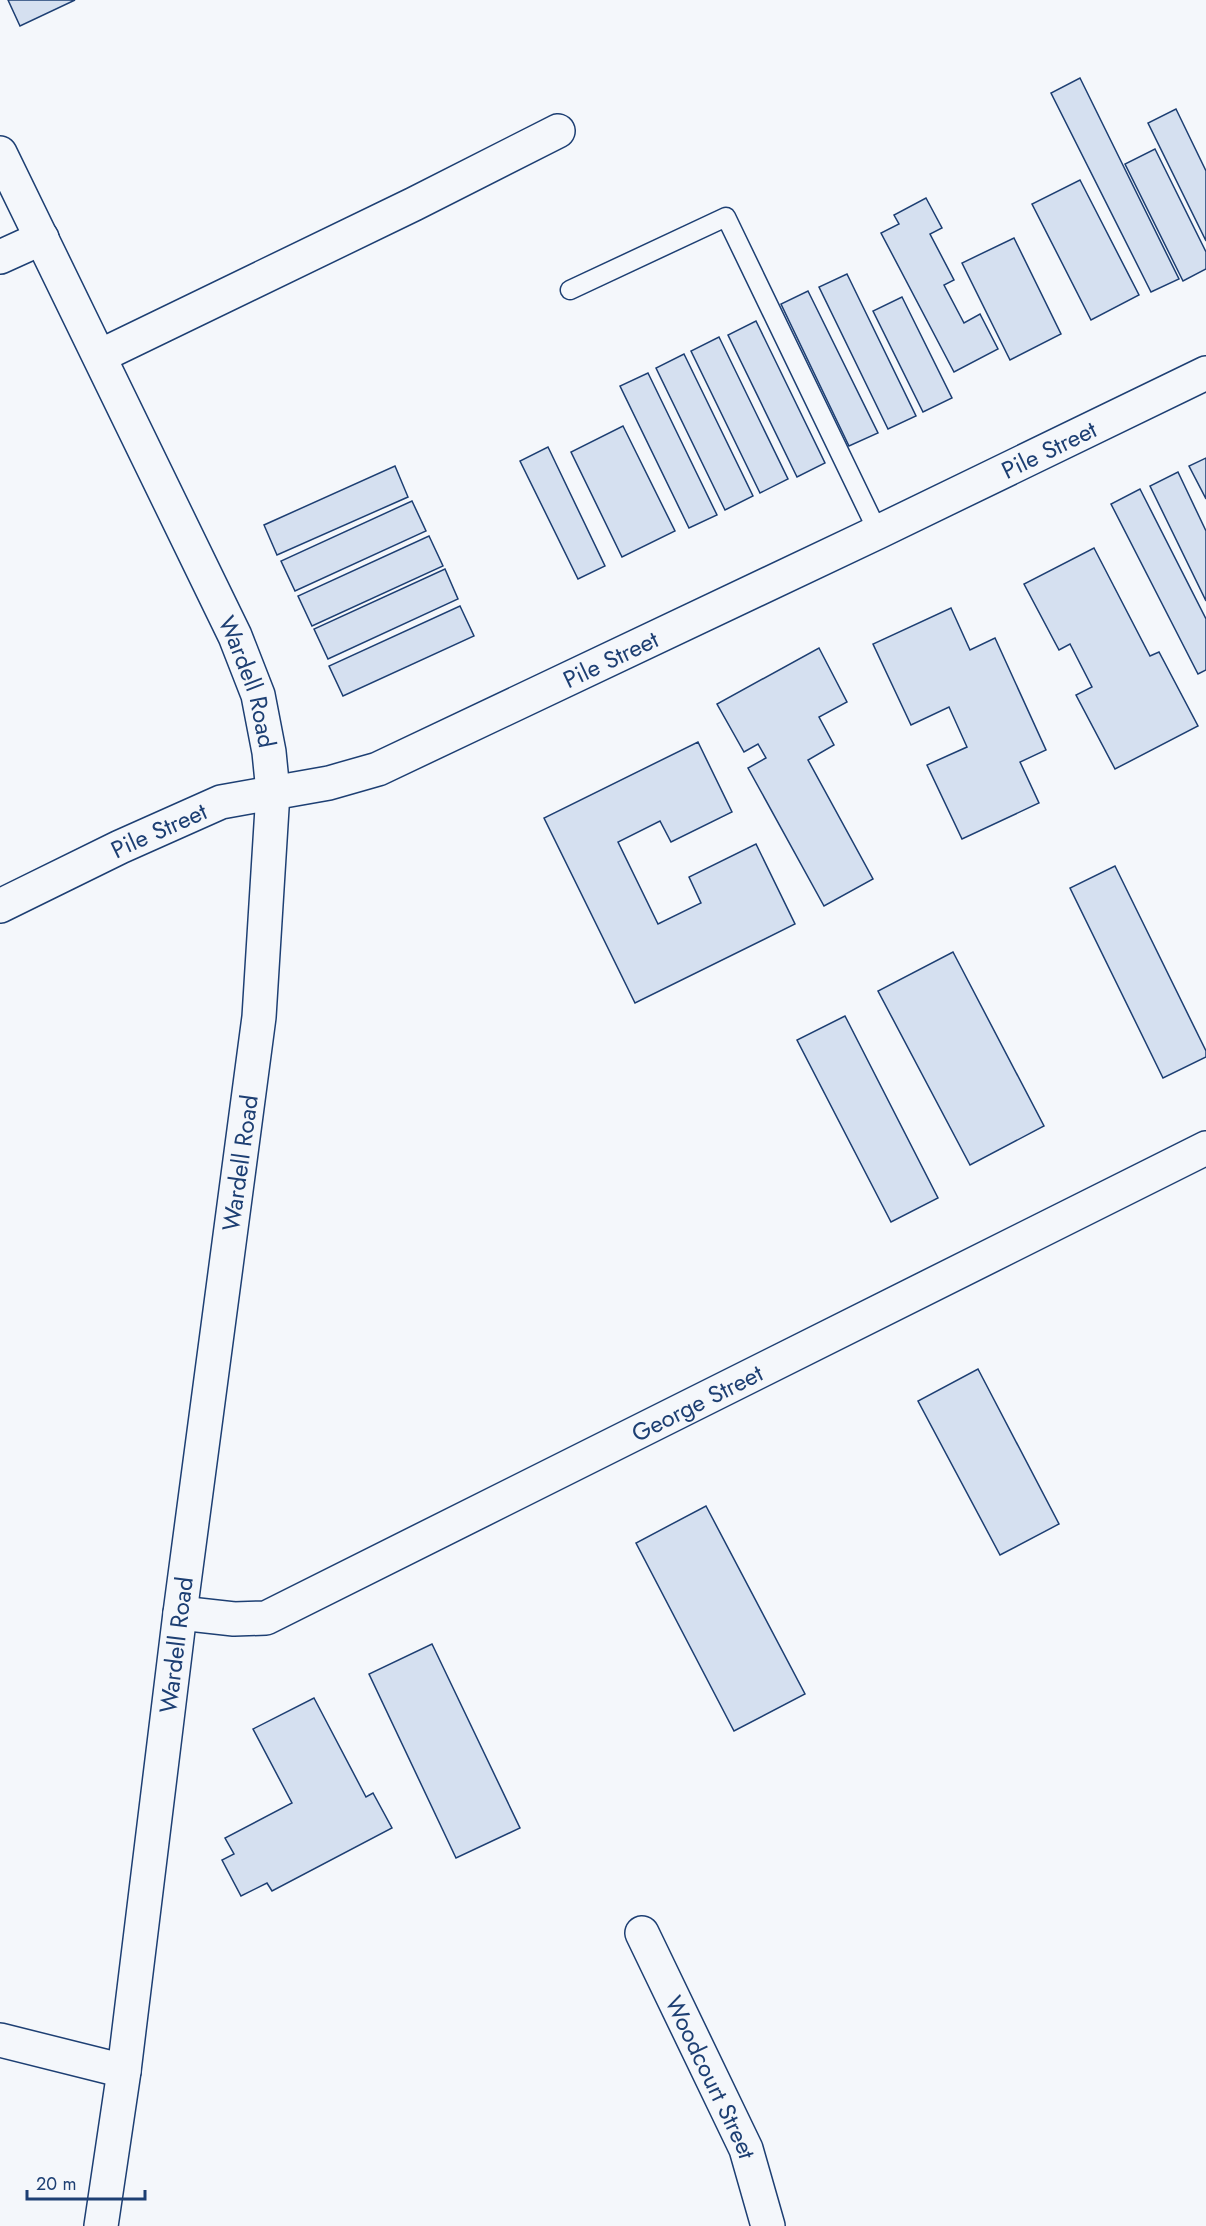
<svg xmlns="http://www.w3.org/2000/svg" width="1206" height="2226" font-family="Jost,sans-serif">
<rect width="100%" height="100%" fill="#f4f7fb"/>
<g fill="#d5e0f0" stroke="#1d3f73" stroke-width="1.5">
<path d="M8,0H75L20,26Z"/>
<path d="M1080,78L1179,279L1151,292L1051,93Z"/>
<path d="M1176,109L1206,171V241L1148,123Z"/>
<path d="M1155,149L1206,252V269L1183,281L1125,164Z"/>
<path d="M1080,180L1139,295L1091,320L1032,204Z"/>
<path d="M926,198L942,228L930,234L954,280L944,285L964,323L980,314L998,349L954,372L881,233L899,224L894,215Z"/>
<path d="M1014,238L1061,334L1010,360L962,263Z"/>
<path d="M847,274L916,416L888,429L819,287Z"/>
<path d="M808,291L878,433L849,446L781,304Z"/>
<path d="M902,297L952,398L923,412L873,311Z"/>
<path d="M756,321L825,463L797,477L728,335Z"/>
<path d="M719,337L788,479L760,493L691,351Z"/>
<path d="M684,354L753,496L725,510L656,368Z"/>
<path d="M648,373L717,515L689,528L620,386Z"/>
<path d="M623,426L675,531L622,557L571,452Z"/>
<path d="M548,447L605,566L578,579L520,461Z"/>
<path d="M1206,458V499L1189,466Z"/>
<path d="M395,466L408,497L277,555L264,525Z"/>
<path d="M1178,472L1206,531V601L1150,486Z"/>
<path d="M1140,489L1206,619V670L1198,674L1111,504Z"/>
<path d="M412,501L426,531L295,591L281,561Z"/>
<path d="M429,536L443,566L312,626L298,596Z"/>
<path d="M1094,548L1150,656L1159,652L1198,726L1115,769L1076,695L1092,687L1070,644L1059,650L1024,584Z"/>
<path d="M445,569L458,599L328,659L314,629Z"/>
<path d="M460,606L474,636L343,696L329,666Z"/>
<path d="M951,608L970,650L995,638L1046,750L1020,762L1039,803L962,839L927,765L967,747L949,707L911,725L873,644Z"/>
<path d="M819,648L847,702L819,717L834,745L808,760L873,879L824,906L748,768L766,758L758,744L744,752L717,704Z"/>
<path d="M698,742L732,812L671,842L660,821L618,842L658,924L701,903L689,877L756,844L795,924L635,1003L544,818Z"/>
<path d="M1115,866L1206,1051V1057L1163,1078L1070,888Z"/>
<path d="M953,952L1044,1126L970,1165L878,991Z"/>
<path d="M845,1016L938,1198L891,1222L797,1040Z"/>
<path d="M978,1369L1059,1524L1000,1555L918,1401Z"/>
<path d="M706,1506L805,1694L734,1731L636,1543Z"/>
<path d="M432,1644L520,1828L456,1858L369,1674Z"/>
<path d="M314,1698L366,1797L373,1793L392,1828L272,1891L267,1883L241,1896L222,1860L234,1854L225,1838L292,1803L253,1729Z"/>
</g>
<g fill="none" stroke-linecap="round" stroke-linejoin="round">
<defs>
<path id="lane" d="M570,290L726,217L878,532"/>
<g id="street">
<path d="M0,257L42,238"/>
<path d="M100,356L414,204L558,131"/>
<path id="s1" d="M0,906L120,847L221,802L329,783L378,769L878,532L1206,373"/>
<path id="s2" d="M180,1613L234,1619L266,1618L1206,1148"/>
<path id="s3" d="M642,1933L746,2149L768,2226"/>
<path d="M0,2040L124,2071"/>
</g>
<g id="secondary">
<path id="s4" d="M0,153L235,636L258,695L269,752L273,792L259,1017L180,1613L124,2071L101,2226"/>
</g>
</defs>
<use href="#lane" stroke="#1d3f73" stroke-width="21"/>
<use href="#street" stroke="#1d3f73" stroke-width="36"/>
<use href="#secondary" stroke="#1d3f73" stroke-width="36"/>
<use href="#lane" stroke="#f4f7fb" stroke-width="18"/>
<use href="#street" stroke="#f4f7fb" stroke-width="33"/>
<use href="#secondary" stroke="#f4f7fb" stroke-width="33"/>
</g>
<g text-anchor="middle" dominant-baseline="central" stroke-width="4.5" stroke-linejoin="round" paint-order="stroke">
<g font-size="24" fill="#1d3f73" stroke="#f4f7fb">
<text stroke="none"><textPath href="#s1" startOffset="1148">Pile Street</textPath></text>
<text stroke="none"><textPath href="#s1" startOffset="662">Pile Street</textPath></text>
<text stroke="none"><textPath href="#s4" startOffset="585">Wardell Road</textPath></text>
<text stroke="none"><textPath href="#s1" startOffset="176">Pile Street</textPath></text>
<text transform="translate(240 1163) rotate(-82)">Wardell Road</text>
<text stroke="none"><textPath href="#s2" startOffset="568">George Street</textPath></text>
<text transform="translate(176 1645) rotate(-83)">Wardell Road</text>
<text stroke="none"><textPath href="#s3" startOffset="160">Woodcourt Street</textPath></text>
</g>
</g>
<path d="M27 2190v9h118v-9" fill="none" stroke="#1d3f73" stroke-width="3"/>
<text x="36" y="2190" font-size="18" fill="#1d3f73" stroke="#f4f7fb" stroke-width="4.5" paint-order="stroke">20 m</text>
</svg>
